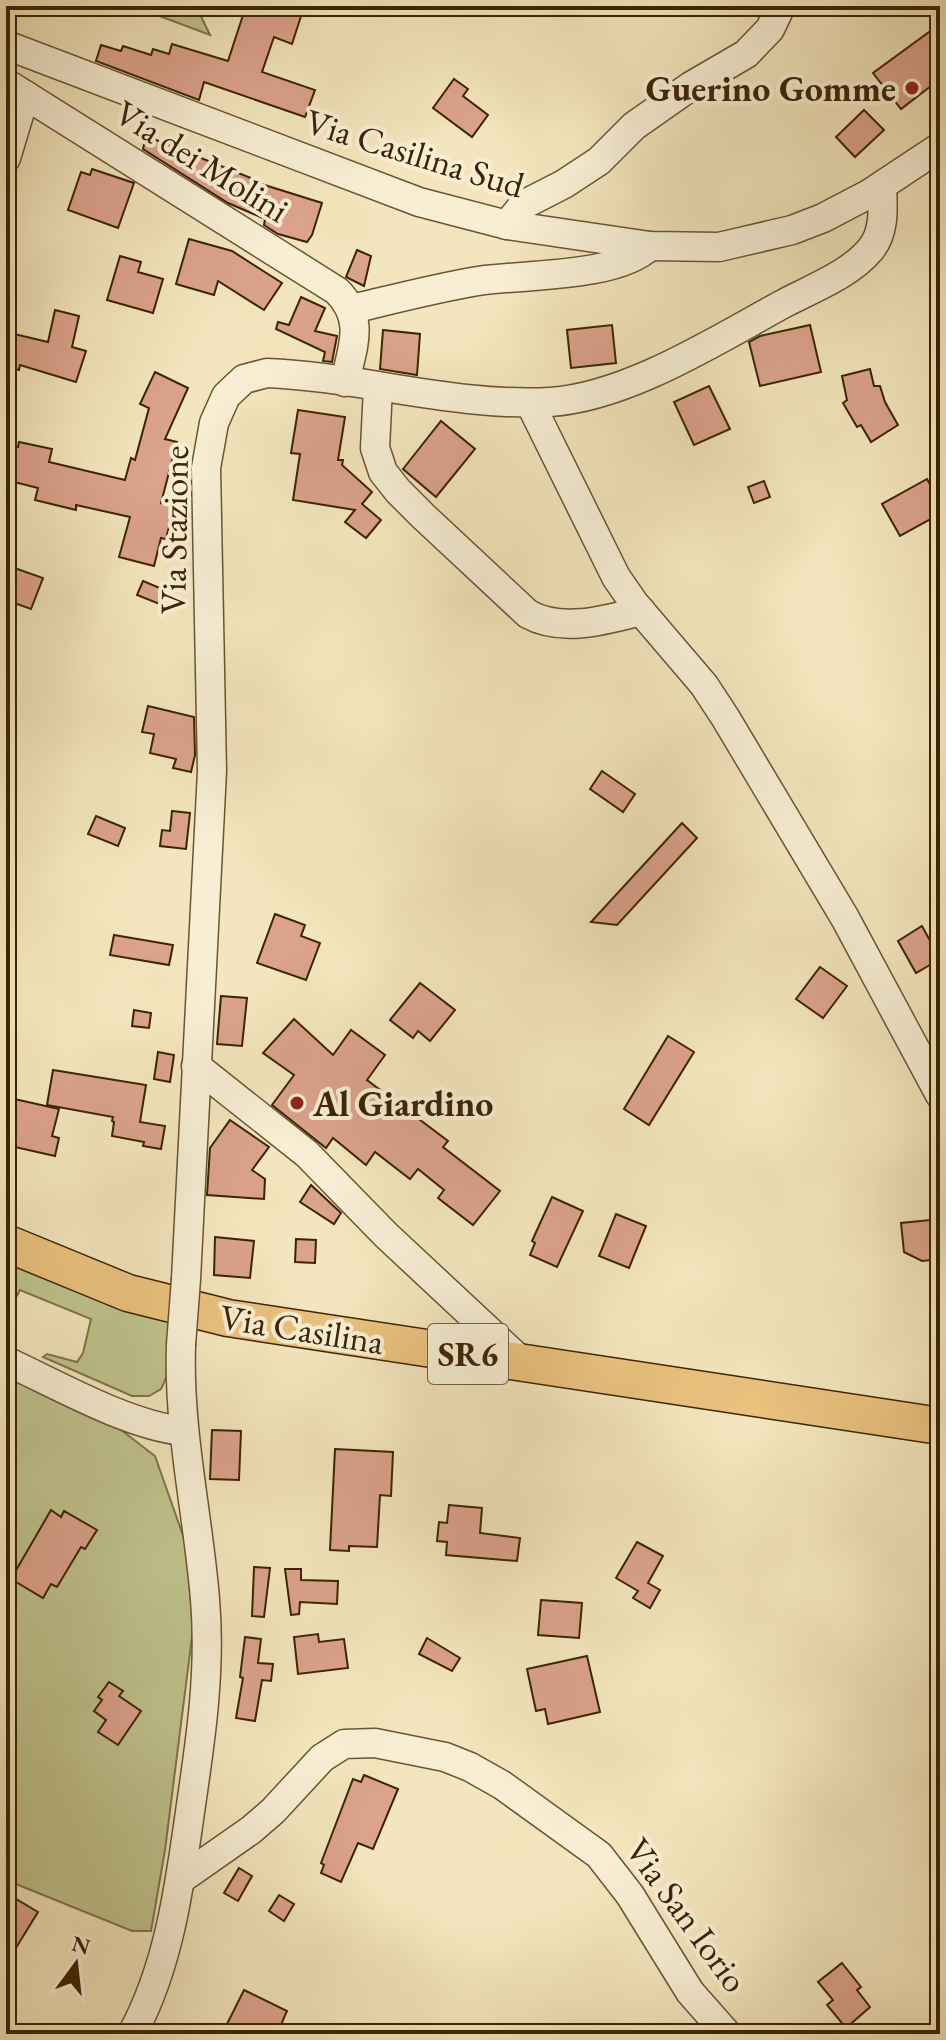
<svg xmlns="http://www.w3.org/2000/svg" width="946" height="2040" font-family="'EB Garamond',serif">
<rect width="100%" height="100%" fill="#f3e5bd"/>
<filter id="stains"><feTurbulence type="fractalNoise" baseFrequency=".0025" numOctaves="4"/><feColorMatrix values="0 0 0 0 .2 0 0 0 0 .09 0 0 0 0 .02 0 0 0 .5 -.17"/></filter>
<radialGradient id="worn" r=".72"><stop offset=".6" stop-color="#630" stop-opacity="0"/><stop offset="1" stop-color="#630" stop-opacity=".3"/></radialGradient>
<g fill="#c0c38d" stroke="#7e7448" stroke-width="2">
<path d="M133,6H196L210,35Z"/>
<path d="M6,1249L172,1315L166,1378L161,1389L149,1396H132L43,1357L47,1354L77,1362L83,1353L91,1319L20,1290L6,1316Z"/>
<path d="M6,1370L116,1426L155,1456L186,1544L193,1629L165,1850L151,1931H132L6,1880Z"/>
</g>
<g fill="#dba28d" stroke="#3c2403" stroke-width="2">
<path d="M246,6H290L303,10L292,44L274,37L262,72L315,90L305,117L204,82L199,100L96,61L101,45L121,51L123,46L151,55L153,49L169,54L172,44L228,61Z"/>
<path d="M940,24V79L901,109L873,73Z"/>
<path d="M454,79L468,89L463,96L488,115L472,137L433,108Z"/>
<path d="M864,110L884,130L855,157L836,137Z"/>
<path d="M146,136L256,180L255,182L322,203L312,235L307,242L278,234L264,225L265,219L228,203L143,149Z"/>
<path d="M92,169L134,183L118,228L68,210L81,172L90,175Z"/>
<path d="M189,239L232,251L282,283L264,310L218,281L214,295L176,284Z"/>
<path d="M357,250L371,256L364,286L346,277Z"/>
<path d="M120,256L141,262L138,272L163,279L153,313L107,300Z"/>
<path d="M301,297L325,308L315,331L337,336L332,362L323,361L325,352L276,329L278,322L289,325Z"/>
<path d="M55,310L79,316L72,347L86,351L76,382L20,365L19,370L6,367V332L48,342Z"/>
<path d="M612,325L616,363L571,368L567,330Z"/>
<path d="M810,325L821,372L760,386L749,342L760,336Z"/>
<path d="M383,330L420,334L417,375L380,369Z"/>
<path d="M870,369L874,386H880L885,402L898,425L871,442L861,425L857,427L843,403L847,400L842,376Z"/>
<path d="M155,372L188,388L165,439L177,442L161,503L174,507L166,539L161,538L154,566L119,557L130,517L76,505V510L35,500L38,488L6,480V444L18,447L19,442L52,449L49,462L125,480L131,458L135,460L149,408L140,404Z"/>
<path d="M709,386L730,429L694,445L674,402Z"/>
<path d="M298,410L345,417L338,460H343L342,465L372,492L362,504L381,520L366,538L345,522L355,510L293,500L300,454L291,453Z"/>
<path d="M441,421L475,449L436,497L403,469Z"/>
<path d="M927,479L940,502V514L900,536L882,504Z"/>
<path d="M764,481L770,497L754,503L748,487Z"/>
<path d="M6,565L43,578L31,609L6,600Z"/>
<path d="M143,581L167,591L162,605L137,595Z"/>
<path d="M148,706L194,717L195,755L191,772L173,768L176,759L150,753L154,734L142,732Z"/>
<path d="M602,771L635,794L623,812L590,789Z"/>
<path d="M172,811L190,813L186,849L160,846L162,830L170,831Z"/>
<path d="M96,816L125,828L118,846L88,834Z"/>
<path d="M682,823L697,838L617,925L591,922Z"/>
<path d="M275,914L305,925L301,936L320,943L306,980L257,963Z"/>
<path d="M922,926L940,959L916,973L898,941Z"/>
<path d="M114,935L173,945L169,965L110,955Z"/>
<path d="M820,967L847,986L823,1018L796,999Z"/>
<path d="M420,983L455,1010L430,1041L418,1031L413,1038L390,1020Z"/>
<path d="M221,996L247,998L242,1046L217,1044Z"/>
<path d="M134,1010L151,1013L149,1028L132,1026Z"/>
<path d="M294,1019L333,1055L351,1030L385,1055L367,1080L448,1141L443,1147L500,1191L473,1225L438,1198L444,1190L418,1169L410,1179L375,1152L366,1165L333,1138L326,1148L272,1105L294,1075L263,1053Z"/>
<path d="M668,1036L694,1052L649,1125L624,1109Z"/>
<path d="M158,1052L174,1055L170,1082L154,1079Z"/>
<path d="M53,1070L146,1085L140,1122L165,1126L161,1149L143,1146L144,1142L112,1136L114,1122L112,1121L113,1117L47,1105Z"/>
<path d="M10,1098L59,1109L52,1136L59,1138L55,1156L6,1145V1116Z"/>
<path d="M230,1120L269,1147L252,1170L265,1179L264,1199L207,1195L210,1148Z"/>
<path d="M311,1185L341,1213L334,1224L300,1202Z"/>
<path d="M552,1197L583,1211L557,1267L530,1255L535,1243L532,1241Z"/>
<path d="M616,1214L646,1226L629,1268L599,1256Z"/>
<path d="M940,1219V1259L922,1261L904,1252L901,1223Z"/>
<path d="M215,1237L254,1241L250,1278L214,1275Z"/>
<path d="M296,1239L316,1240L315,1263L295,1262Z"/>
<path d="M212,1430L241,1431L239,1480L210,1479Z"/>
<path d="M335,1449L393,1452L391,1496L380,1495L377,1547L349,1546V1551L330,1550Z"/>
<path d="M449,1505L482,1508L480,1533L520,1538L517,1561L446,1555L447,1542L437,1541L439,1522L447,1523Z"/>
<path d="M51,1510L61,1517L64,1511L97,1530L85,1549L81,1547L57,1587L51,1584L43,1598L11,1579Z"/>
<path d="M637,1542L663,1556L648,1583L660,1590L650,1608L633,1598L638,1591L616,1578Z"/>
<path d="M254,1567L270,1568L264,1617L252,1616Z"/>
<path d="M285,1569H301V1580L338,1581L337,1604L300,1602L299,1614L291,1615Z"/>
<path d="M541,1600L582,1603L579,1638L538,1635Z"/>
<path d="M318,1634L319,1642L344,1639L348,1668L298,1674L294,1637Z"/>
<path d="M245,1637L261,1639L258,1663L273,1664L271,1681L262,1680L255,1721L236,1718L243,1678L240,1677Z"/>
<path d="M427,1638L460,1658L452,1671L419,1654Z"/>
<path d="M587,1656L600,1712L548,1724L545,1709L536,1711L527,1669Z"/>
<path d="M109,1682L123,1691L119,1696L141,1711L118,1745L98,1732L106,1720L94,1711L102,1700L98,1697Z"/>
<path d="M364,1775L398,1789L373,1849L358,1843L341,1882L321,1873L324,1865L321,1863L353,1779L361,1782Z"/>
<path d="M239,1868L252,1876L238,1901L224,1893Z"/>
<path d="M6,1893L38,1912L6,1964Z"/>
<path d="M279,1895L294,1904L284,1921L269,1911Z"/>
<path d="M842,1963L861,1987L857,1990L870,2007L846,2028L827,2005L833,2000L818,1982Z"/>
<path d="M244,1990L287,2011L277,2034H222Z"/>
</g>
<g fill="none" stroke-linecap="round" stroke-linejoin="round">
<defs>
<g id="minor">
<path d="M6,45L419,202L507,225L650,246L719,247L792,230L823,218L869,194L940,147"/>
<path d="M6,83L337,291C366,320 352,348 345,382"/>
<path d="M6,158L25,95"/>
<path d="M507,225L523,205L564,184L599,161L634,126L691,86L746,54L770,29L781,6"/>
<path d="M352,309C394,299 436,288 478,281C525,274 616,278 650,246"/>
<path d="M378,387L375,448L383,472L398,491L423,516L528,614C562,633 606,620 641,611"/>
<path d="M530,403L616,577L634,603L704,685L725,717L845,918L940,1095"/>
<path d="M196,1066L307,1154L386,1235L521,1361"/>
<path d="M186,1279L212,771L206,468L214,423L226,396L244,379L267,373C361,377 455,407 550,402C627,397 715,341 783,304C811,289 849,275 870,250C885,233 883,208 882,187"/>
<path d="M6,1361C58,1385 127,1425 183,1431"/>
<path d="M181,1879L251,1830L273,1811L322,1758L344,1744L375,1743L445,1757L470,1767L502,1785L599,1855L630,1895L690,1992L727,2034"/>
<path d="M132,2034C170,1965 180,1882 191,1805C201,1737 211,1669 205,1599C198,1514 178,1431 181,1345"/>
</g>
<path id="major" d="M6,1243L128,1293L228,1318L940,1426"/>
</defs>
<use href="#minor" stroke="#6a5432" stroke-width="31"/>
<use href="#major" stroke="#3c2403" stroke-width="39"/>
<use href="#minor" stroke="#f7eed4" stroke-width="28"/>
<use href="#major" stroke="#eac27e" stroke-width="36"/>
<defs>
<path id="minor-bridge" d="M181,1345L186,1279"/>
</defs>
<use href="#minor-bridge" stroke="#6a5432" stroke-width="31" stroke-linecap="butt"/>
<use href="#minor-bridge" stroke="#f7eed4" stroke-width="28"/>
</g>
<g fill="#8f2418" stroke="#f7eed4" stroke-width="3">
<circle cx="912" cy="88" r="8"/>
<circle cx="297" cy="1103" r="8"/>
</g>
<g text-anchor="middle" dominant-baseline="central" stroke-width="8" stroke-linejoin="round" paint-order="stroke">
<rect fill="#f7eed4" stroke="#746142" stroke-width="2" x="428" y="1324" width="80" height="60" rx="6"/>
<g font-size="34" font-weight="bold" fill="#3c2403">
<text x="468" y="1354">SR6</text>
</g>
<g font-size="36" font-weight="bold" fill="#3c2403" stroke="#f7eed4" text-anchor="end">
<text x="896" y="88">Guerino Gomme</text>
<text x="313" y="1103" text-anchor="start">Al Giardino</text>
</g>
<g font-size="36" fill="#3c2403" stroke="#f7eed4">
<text transform="translate(415 153) rotate(17)">Via Casilina Sud</text>
<text transform="translate(202 161) rotate(32)">Via dei Molini</text>
<text transform="translate(174 530) rotate(-89)">Via Stazione</text>
<text transform="translate(302 1329) rotate(9)">Via Casilina</text>
<text transform="translate(687 1915) rotate(54)">Via San Iorio</text>
</g>
</g>
<rect width="946" height="2040" fill="none" stroke="#f3e5bd" stroke-width="32"/>
<rect x="8" y="8" width="930" height="2024" fill="none" stroke="#3c2403" stroke-width="4"/>
<rect x="16" y="16" width="914" height="2008" fill="none" stroke="#3c2403" stroke-width="2"/>
<g transform="translate(76 1964) rotate(15)" stroke="#f7eed4" stroke-width="6" paint-order="stroke">
<path d="M0-6L14 30L0 20L-14 30Z" fill="#3c2403"/>
<text y="-12" font-size="22" font-weight="bold" text-anchor="middle" fill="#3c2403">N</text>
</g>
<rect width="100%" height="100%" filter="url(#stains)"/>
<rect width="100%" height="100%" fill="url(#worn)"/>
</svg>
